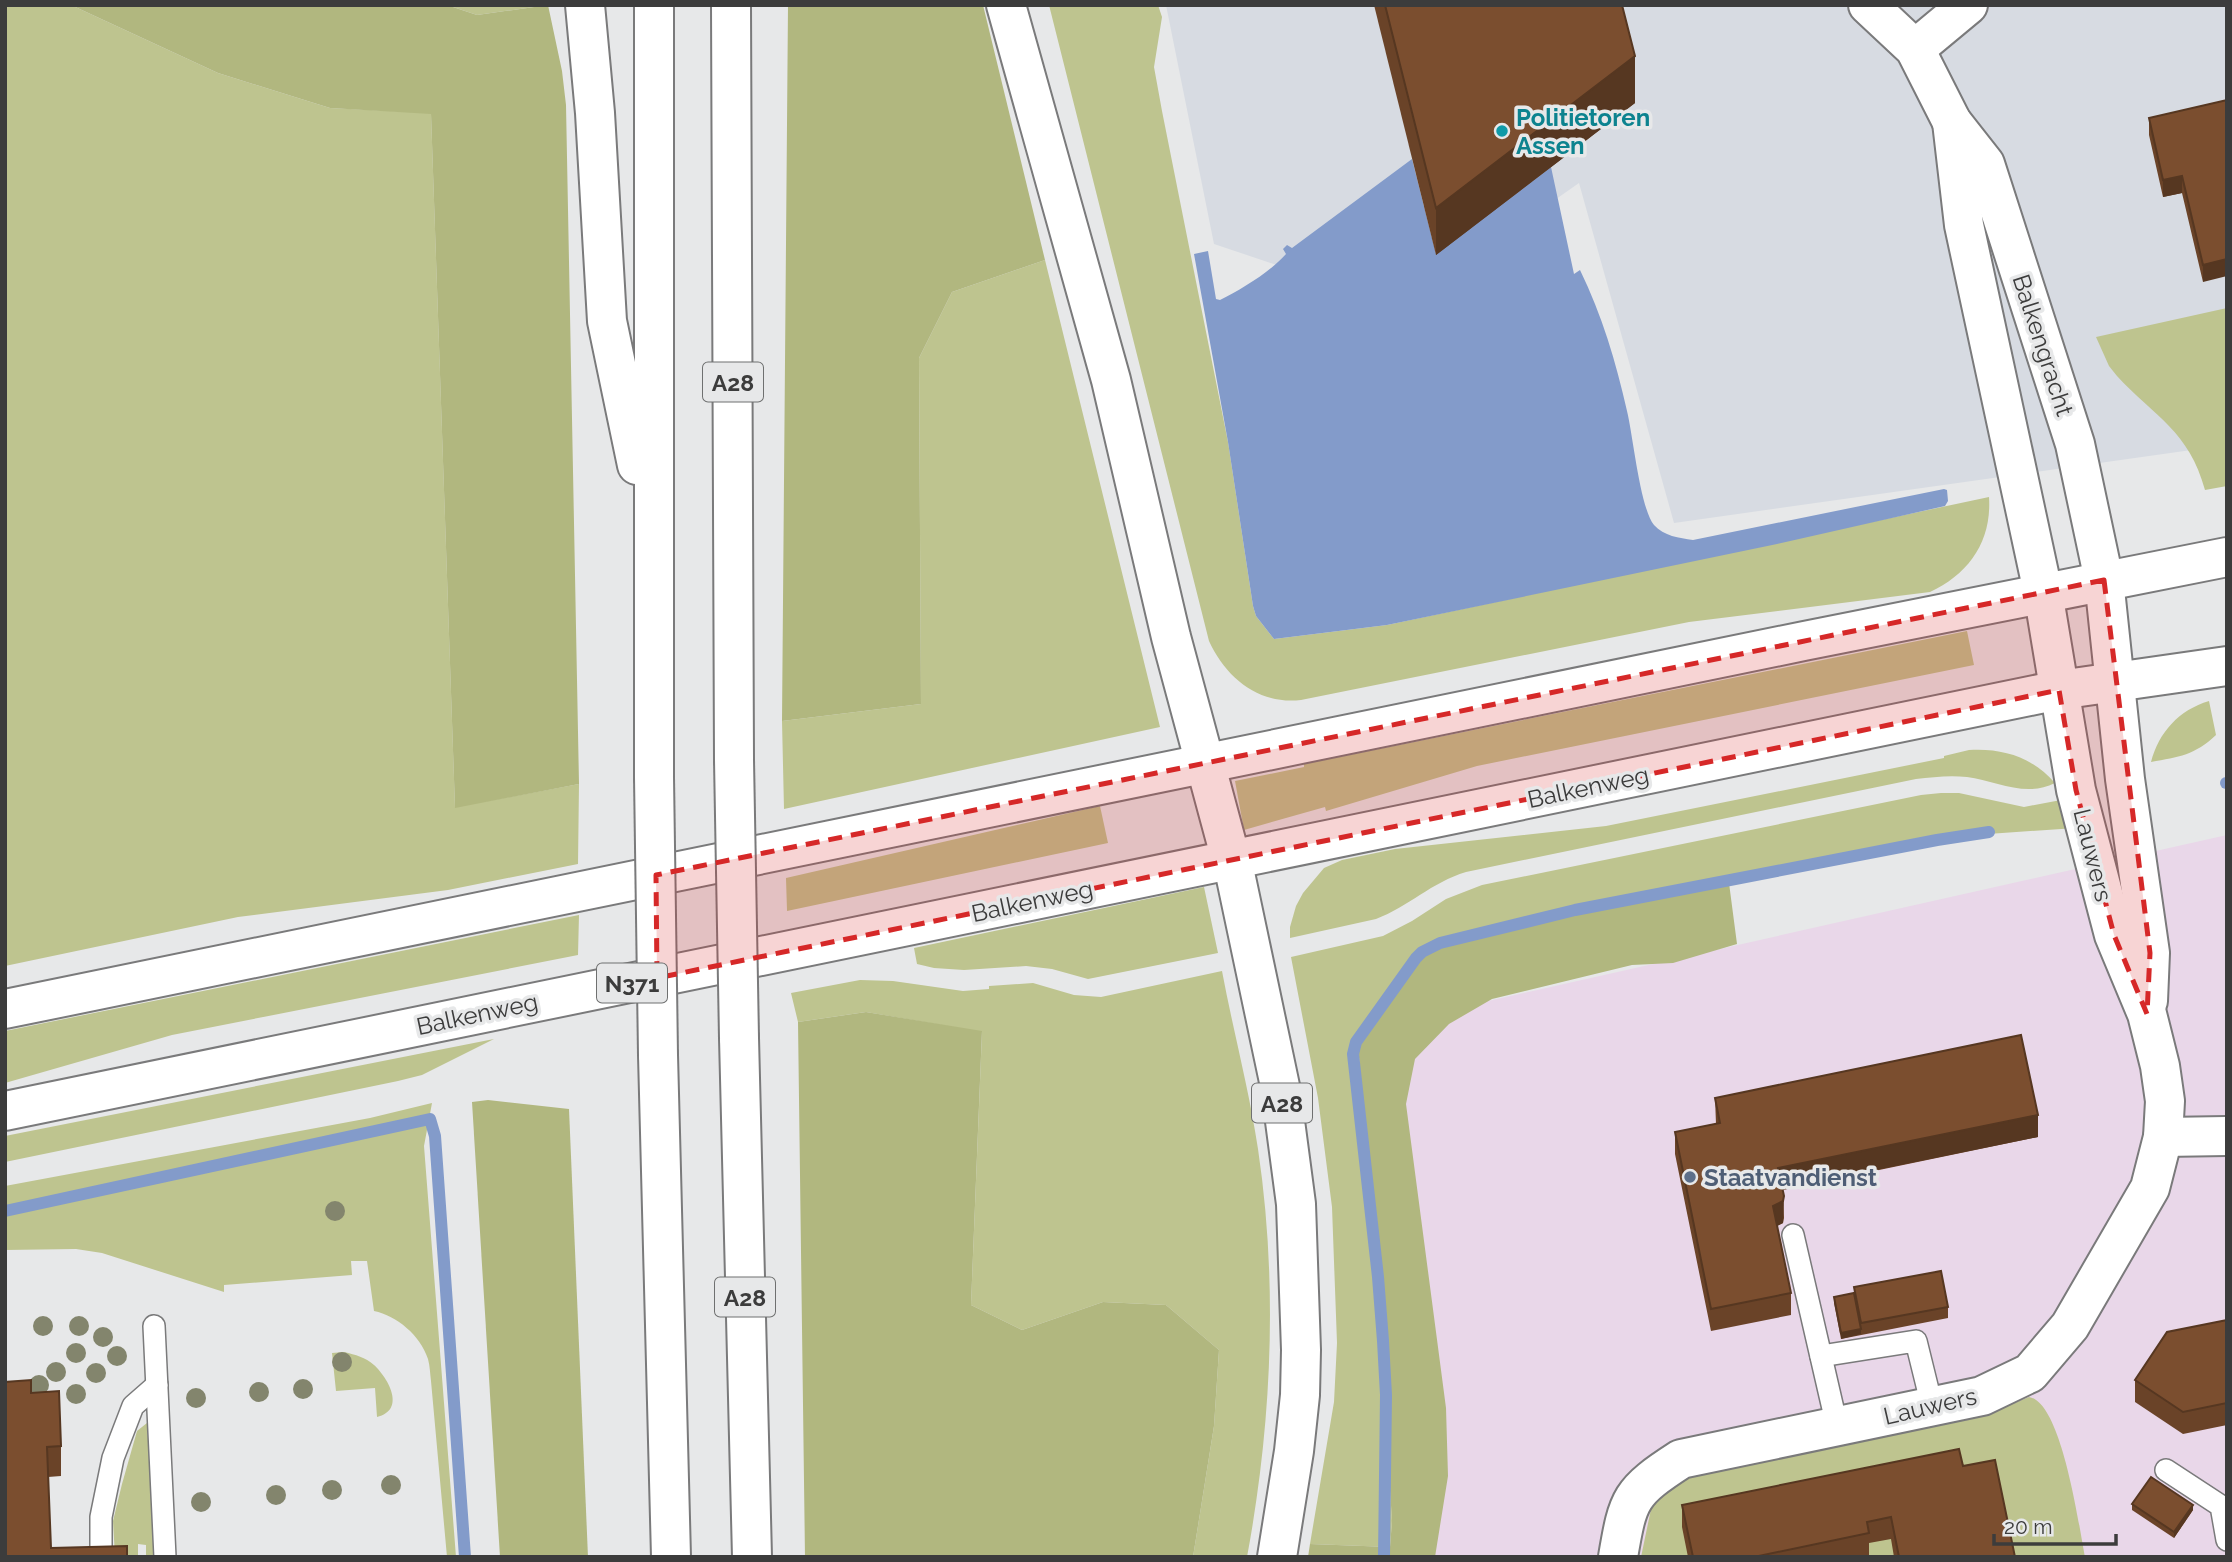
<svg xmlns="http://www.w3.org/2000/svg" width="2232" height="1562" font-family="Raleway,sans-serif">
<rect width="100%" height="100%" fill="#e7e8e9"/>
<path fill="#e9d7e9" d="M2227,835V1557H1423L1390,1023Z"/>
<path fill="#d7dbe2" d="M1166,5H2227V445L1674,523L1579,183L1402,307L1214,244Z"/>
<g fill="#bec48f">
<path d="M5,5H71L218,73L330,108L431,113L455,807L579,784L578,864L448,890L238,917L5,966Z"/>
<path d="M447,5H548L477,15Z"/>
<path d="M1049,5H1158L1162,17L1154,67L1162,111L1228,442L1253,606L1256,616L1274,639L1387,625L1989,497C1992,541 1969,574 1930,592L1689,622L1301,700C1259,705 1226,678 1209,641Z"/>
<path d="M1045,260L1160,727L784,809L782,721L921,704L919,358L952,292Z"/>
<path d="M2227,308V486L2205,490C2189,431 2155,417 2117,376L2109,366L2096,337Z"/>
<path d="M1967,631L1974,665L1477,766L1326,811L1325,807L1244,830L1235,781L1304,767V764Z"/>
<path d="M2209,701L2216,735C2195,755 2179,757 2151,762C2159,732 2179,710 2209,701Z"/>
<path d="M1969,750C2003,748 2032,757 2055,783C2026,798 1996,781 1967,777C1950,775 1933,777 1916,779L1466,872C1432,882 1408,907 1376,919L1290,938V927L1296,906L1303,893L1324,868L1342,860L1395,849L1606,826L1944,758V756Z"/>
<path d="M1941,793H1959L2024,807L2061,800L2076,828L1988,834L1729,883L1423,947L1358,1046L1371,1194L1392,1521L1390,1547L1310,1544L1334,1402L1337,1343L1332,1207L1318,1098L1291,957L1383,936L1412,921L1446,899L1482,885L1921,795Z"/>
<path d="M1100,806L1108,843L787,911L786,878Z"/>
<path d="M1204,887L1218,953L1088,979L1052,969L1026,966L964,970L934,968L917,964L914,948Z"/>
<path d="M579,915L578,955L172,1035L5,1083V1031Z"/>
<path d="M1222,971C1233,1030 1249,1089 1258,1149C1278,1283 1272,1423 1247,1557H1193L1214,1426L1219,1350L1166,1305L1103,1302L1022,1330L971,1305L982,1032L866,1012L798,1022L791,993L860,980L893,981L963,991L989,989V986L1033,983L1074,995L1101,997Z"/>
<path d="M494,1039L422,1075L398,1081L5,1162V1136Z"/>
<path d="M432,1103L424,1146L456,1557H447L431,1381C430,1374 430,1366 428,1359C420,1335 397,1316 374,1311L367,1261H351L352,1275L224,1285V1292L102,1253L76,1249L5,1250V1186L370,1118Z"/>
<path d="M344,1352C356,1355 365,1357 374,1365C389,1379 406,1410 377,1417L375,1388L336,1391L332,1353Z"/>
<path d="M2029,1397C2062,1402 2079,1527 2085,1557H1641L1651,1509L1658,1498L1690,1476L1981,1417Z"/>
<path d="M147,1423L155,1557H146V1545L138,1544V1557H115L113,1521L122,1484L137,1431Z"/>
</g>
<g fill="#b1b77f">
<path d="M71,5H447L477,15L548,5L562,71L566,105L579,784L455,808L431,114L330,108L218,73Z"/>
<path d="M788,5H983L1045,260L952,292L919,358L921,704L782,721Z"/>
<path d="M1729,883L1737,944L1673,963L1632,965L1492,999L1449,1024L1415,1059L1406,1104L1446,1408L1448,1476L1435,1557H1308L1310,1544L1390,1547L1392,1521L1371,1194L1358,1046L1423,947Z"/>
<path d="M866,1012L982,1031L971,1305L1022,1330L1103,1302L1166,1305L1219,1350L1214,1426L1193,1557H805L798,1022Z"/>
<path d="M488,1100L569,1109L588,1557H500L472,1102Z"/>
</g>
<path fill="#839bca" d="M1412,159L1436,254L1551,167L1574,274L1580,270C1602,315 1616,362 1627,411C1633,435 1640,508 1654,525C1664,536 1679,538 1693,540L1944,489L1947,490L1948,501L1945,506L1777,544L1387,625L1274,639L1256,616L1253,606L1228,442L1194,254L1208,251L1216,299L1220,300C1242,289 1270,272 1286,254L1283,249L1287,245L1292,248Z"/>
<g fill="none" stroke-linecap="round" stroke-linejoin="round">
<g stroke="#839bca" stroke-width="12">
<path d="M2226,783H2227"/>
<path d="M5,1211L430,1119L435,1136L465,1557"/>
<path d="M1384,1557L1386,1395L1383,1341L1378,1277L1353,1054L1356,1042L1416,958L1422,952L1440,943L1575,910L1937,840L1989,832"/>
</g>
<defs>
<g id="lane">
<path d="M1793,1235L1837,1426"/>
<path d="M154,1326L165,1557"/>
<path d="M1821,1356L1916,1341L1932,1406"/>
<path d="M2166,1470L2221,1506L2227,1540"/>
<path d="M101,1557V1517L113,1458L133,1406L157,1385"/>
</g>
<g id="street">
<path d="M1868,5L1915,49L1952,122L1985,164L2075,444L2104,580L2125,779L2150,953L2148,1001"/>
<path d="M1915,49L1968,5"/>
<path d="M2163,1137L2227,1136"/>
<path d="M1618,1557C1628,1498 1630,1492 1681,1459L1982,1396L2030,1373L2070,1326L2150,1188L2163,1137L2165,1101L2160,1066L2147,1014L2114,935L2076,790L2043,592L1964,225L1952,122"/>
</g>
<g id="primary">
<path d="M5,1009L1804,641L2227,557"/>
<path d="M5,1111L2059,690L2227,666"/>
</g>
<g id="highway">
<path d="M585,5L595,113L607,321L637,465"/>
<path d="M654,5V777"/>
<path d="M731,5L734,760"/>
<path d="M1006,5L1111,380L1171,637L1236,878L1281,1091L1296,1204L1301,1350L1300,1395L1294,1451L1277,1557"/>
<path d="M739,1038L752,1557"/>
<path d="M658,1055L671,1557"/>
</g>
</defs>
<use href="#lane" stroke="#7a7a7b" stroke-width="24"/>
<use href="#street" stroke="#7a7a7b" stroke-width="42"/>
<use href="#primary" stroke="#7a7a7b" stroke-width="42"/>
<use href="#highway" stroke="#7a7a7b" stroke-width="42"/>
<use href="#lane" stroke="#fff" stroke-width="21"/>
<use href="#street" stroke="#fff" stroke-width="38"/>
<use href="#primary" stroke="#fff" stroke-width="38"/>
<use href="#highway" stroke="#fff" stroke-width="38"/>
<defs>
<g id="highway-bridge">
<path d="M734,760L739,1038"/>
<path d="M654,777L658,1055"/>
</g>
</defs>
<use href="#highway-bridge" stroke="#7a7a7b" stroke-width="42" stroke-linecap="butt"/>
<use href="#highway-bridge" stroke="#fff" stroke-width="38"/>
</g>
<g fill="#83856d">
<circle cx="335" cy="1211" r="10"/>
<circle cx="43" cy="1326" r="10"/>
<circle cx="79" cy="1326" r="10"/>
<circle cx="103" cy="1337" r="10"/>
<circle cx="76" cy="1353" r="10"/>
<circle cx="117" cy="1356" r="10"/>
<circle cx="342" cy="1362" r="10"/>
<circle cx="56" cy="1372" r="10"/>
<circle cx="96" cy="1373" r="10"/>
<circle cx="39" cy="1385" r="10"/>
<circle cx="303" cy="1389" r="10"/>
<circle cx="259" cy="1392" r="10"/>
<circle cx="76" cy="1394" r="10"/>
<circle cx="196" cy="1398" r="10"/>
<circle cx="391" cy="1485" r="10"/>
<circle cx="332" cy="1490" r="10"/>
<circle cx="276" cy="1495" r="10"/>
<circle cx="201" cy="1502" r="10"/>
</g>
<g fill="#6a4328">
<path d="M1374,5H1622L1635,103L1436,255Z"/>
<path d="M2227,100L2203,282L2182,193L2163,197L2149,135V118Z"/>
<path d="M1715,1098L2038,1137L1783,1190L1784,1218L1783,1223L1777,1226L1791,1293V1315L1711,1331L1675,1154V1132L1716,1124Z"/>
<path d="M2227,1242V1270L2226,1265Z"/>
<path d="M1854,1287L1948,1307V1318L1841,1339L1834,1303V1297L1854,1293Z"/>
<path d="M2227,1320V1425L2183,1434L2135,1402V1380Z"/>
<path d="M31,1393L61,1446V1476L48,1477L51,1548L5,1557Z"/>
<path d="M1963,1466L2015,1557H1894L1891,1539L1869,1543V1555L1862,1557H1688L1682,1527V1505Z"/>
<path d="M2132,1504L2193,1510L2174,1538L2132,1510Z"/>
</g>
<g fill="#563721">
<path d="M1635,56V103L1436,255V208Z"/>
<path d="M2182,176V193L2163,197V180Z"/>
<path d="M2227,259V276L2203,282V265Z"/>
<path d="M2038,1115V1137L1778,1190V1168Z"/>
<path d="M1784,1196L1783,1223L1773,1228V1206Z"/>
<path d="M1861,1329V1334L1841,1339V1333Z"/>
<path d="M2193,1505V1510L2174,1538V1532Z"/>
</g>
<g fill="#7b4e2f" stroke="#563721" stroke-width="2">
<path d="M1385,5H1622L1635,56L1436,208Z"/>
<path d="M2227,100V259L2203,265L2182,176L2163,180L2149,118Z"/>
<path d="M2021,1035L2038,1115L1778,1168L1784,1196L1783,1201L1773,1206L1791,1293L1711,1309L1675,1132L1720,1123L1715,1098Z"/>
<path d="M1941,1271L1948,1307L1861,1323L1854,1287Z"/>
<path d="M1854,1293L1861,1329L1841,1333L1834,1297Z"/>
<path d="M2227,1320V1403L2183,1412L2135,1380L2167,1332Z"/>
<path d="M31,1380V1393L59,1391L61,1446L47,1447L51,1548L127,1546V1557H5V1382Z"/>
<path d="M1959,1449L1963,1466L1995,1460L2015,1557H1899L1891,1517L1867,1522L1869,1533L1754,1557H1693L1682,1505Z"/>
<path d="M2151,1477L2193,1505L2174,1532L2132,1504Z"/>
</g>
<path fill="#d62828" fill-opacity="0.2" stroke="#d62828" stroke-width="5" stroke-dasharray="14 9" stroke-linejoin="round" d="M2104,580L2150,953L2147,1014L2114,935L2076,790L2059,690L657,978L656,875Z"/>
<circle fill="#0f9aa8" stroke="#e7e8e9" stroke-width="2.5" cx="1502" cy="131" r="7"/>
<circle fill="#5c6f8a" stroke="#e7e8e9" stroke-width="2.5" cx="1690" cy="1177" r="7"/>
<g text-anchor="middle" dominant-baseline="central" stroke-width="7" stroke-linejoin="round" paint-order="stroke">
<g fill="#e7e8e9" stroke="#6f7070" stroke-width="2">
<rect x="703" y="362.5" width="60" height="39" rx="5"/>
<rect x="597" y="963.5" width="70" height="39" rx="5"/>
<rect x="1252" y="1083.5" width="60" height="39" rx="5"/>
<rect x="715" y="1277.5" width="60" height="39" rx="5"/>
</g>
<g font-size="23" font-weight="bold" fill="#3c3c3c">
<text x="733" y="382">A28</text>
<text x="632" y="983">N371</text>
<text x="1282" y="1103">A28</text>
<text x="745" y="1297">A28</text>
</g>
<g font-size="24" font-weight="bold" fill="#0d838f" stroke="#e7e8e9" text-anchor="start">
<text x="1516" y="117">Politietoren<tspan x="1516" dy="28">Assen</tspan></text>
</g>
<g font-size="24" fill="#3c3c3c" stroke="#e7e8e9">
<text transform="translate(2043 345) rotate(72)">Balkengracht</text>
<text transform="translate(1588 787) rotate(-12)">Balkenweg</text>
<text transform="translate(2093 855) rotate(76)">Lauwers</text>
<text transform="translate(1032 901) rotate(-12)">Balkenweg</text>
<text transform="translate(477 1014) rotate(-12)">Balkenweg</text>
<text transform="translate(1930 1406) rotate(-13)">Lauwers</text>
</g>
<g font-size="24" font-weight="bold" fill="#4e5e75" stroke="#e7e8e9" text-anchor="start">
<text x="1704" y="1177">Staatvandienst</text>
</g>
</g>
<rect width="2232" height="1562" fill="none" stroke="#3c3c3c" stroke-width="14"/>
<path d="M1994 1534v10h122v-10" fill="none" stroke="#3c3c3c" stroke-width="3.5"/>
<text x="2004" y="1534" font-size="21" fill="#3c3c3c" stroke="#e7e8e9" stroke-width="5" paint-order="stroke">20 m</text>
</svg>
